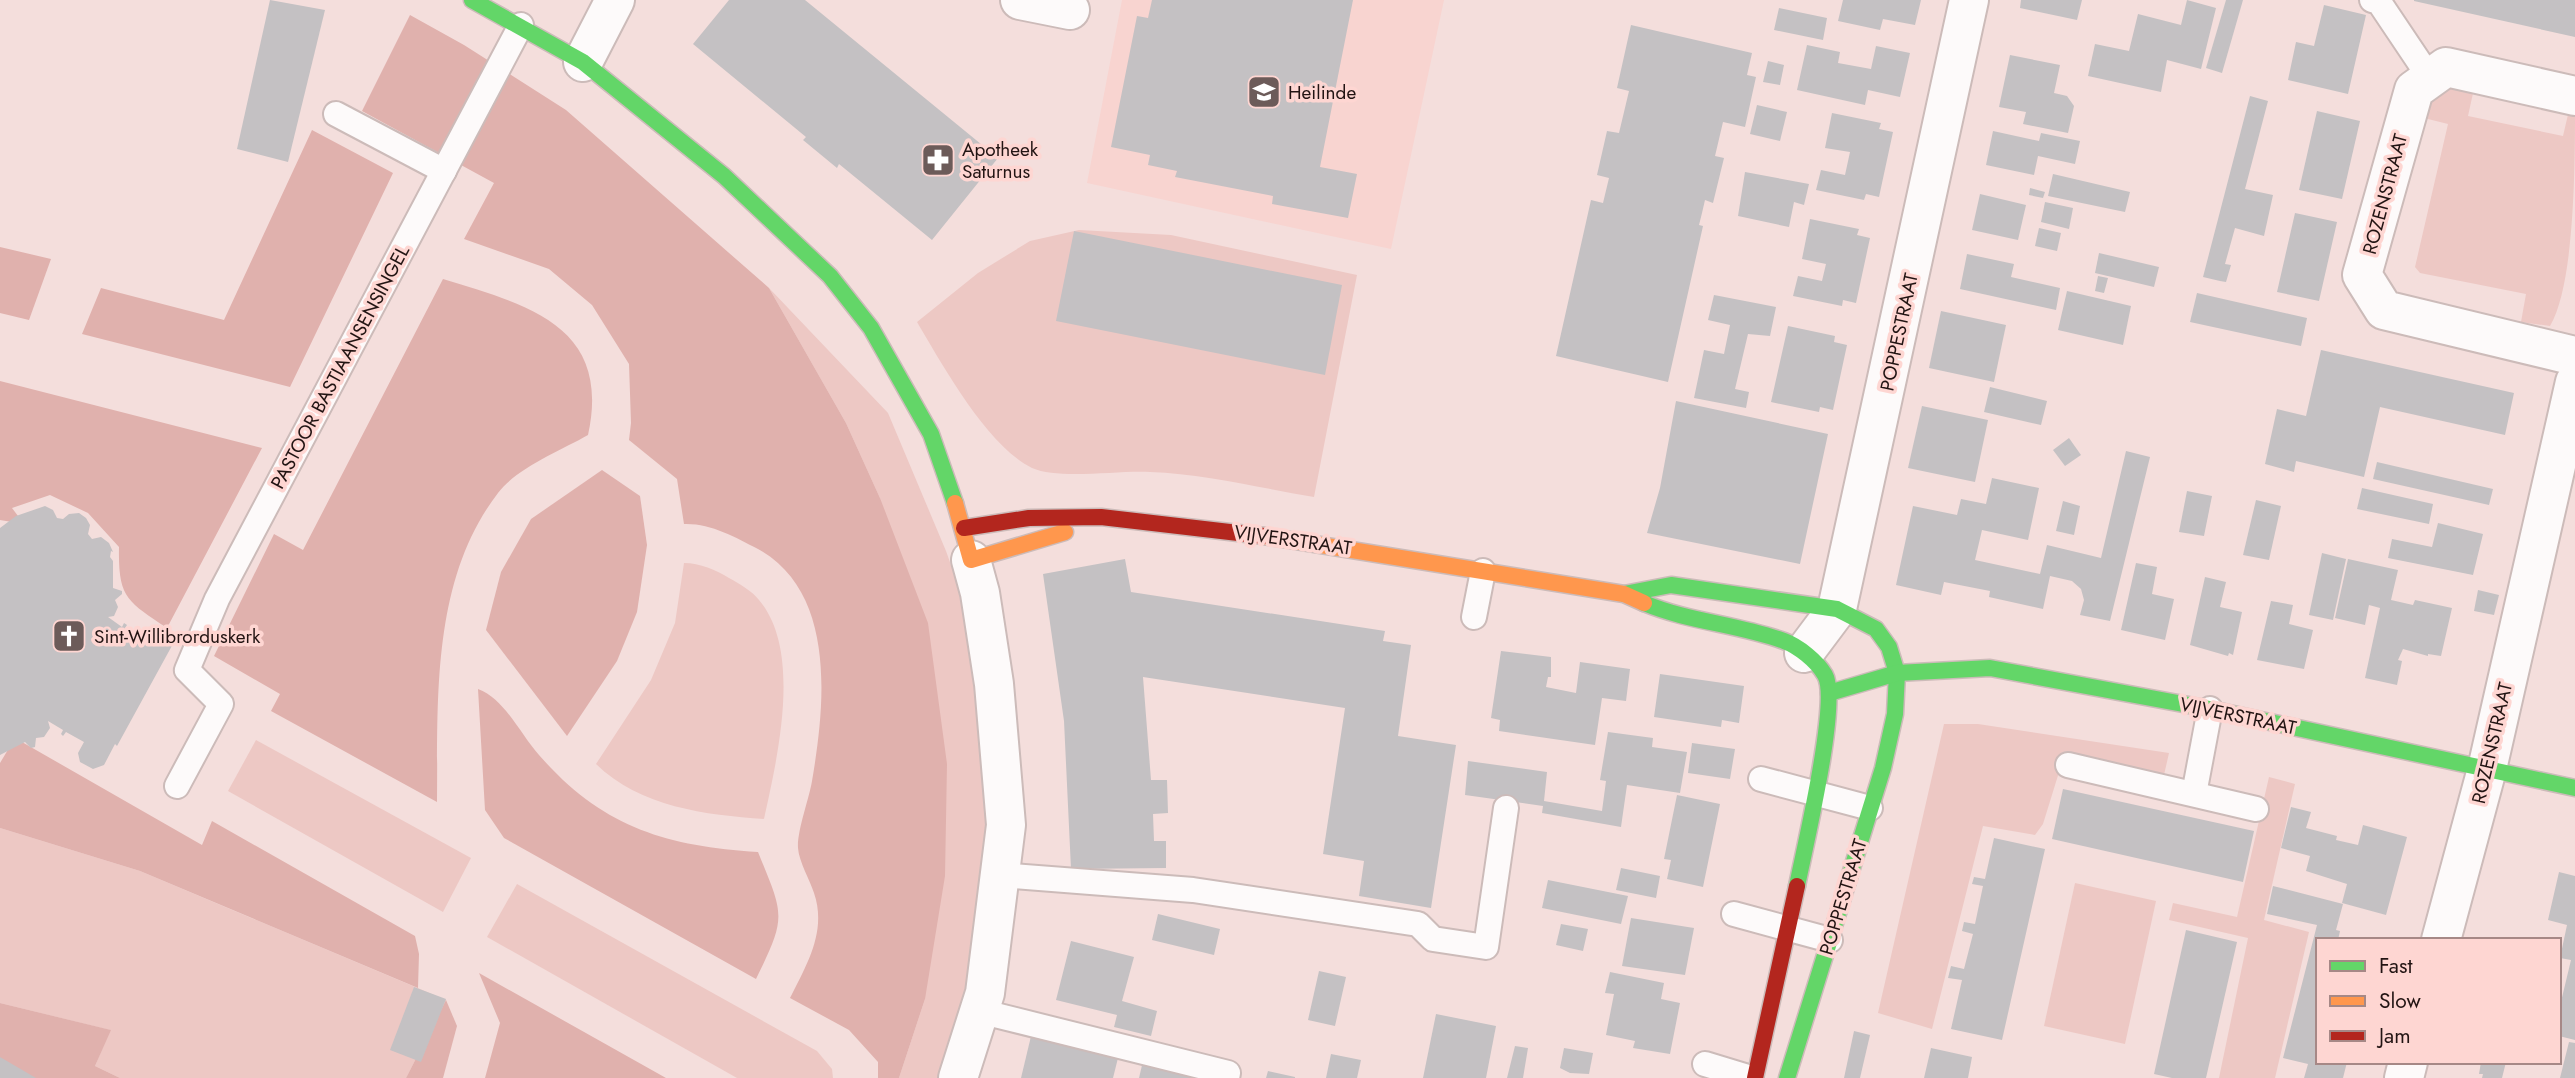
<svg xmlns="http://www.w3.org/2000/svg" width="2575" height="1078" font-family="Jost,sans-serif">
<rect width="100%" height="100%" fill="#f4dedc"/>
<path fill="#f8d4d0" d="M1122,0H1444L1391,249L1087,183Z"/>
<g fill="#edc8c4">
<path d="M2475,84L2468,116L2563,136L2570,106L2575,107C2575,163 2575,284 2550,326L2521,322L2526,294L2420,273L2415,267L2448,124L2420,117C2430,90 2449,87 2475,84Z"/>
<path d="M1079,230L1171,235L1357,275L1314,497C1260,488 1204,474 1150,472C1119,470 1059,480 1032,468C987,446 942,364 917,322L978,273L1030,241Z"/>
<path d="M769,288L888,413L946,551L970,619L989,763L986,879L966,1008L943,1078H899L925,999L880,498L846,423Z"/>
<path d="M684,563C700,563 716,570 729,578C740,584 752,591 759,600C803,652 777,759 764,819C706,815 640,807 596,764L651,680L675,623Z"/>
<path d="M1944,724H1978L2169,753L2164,775L2064,756L2043,824L2035,835L1983,826L1932,1029L1878,1013Z"/>
<path d="M256,740L471,858L443,912L228,791Z"/>
<path d="M2269,777L2295,784L2264,920L2309,932L2275,1078H2219L2248,938L2169,920L2173,903L2237,917Z"/>
<path d="M0,828L140,871L446,1000L406,1078H120L95,1066L110,1030L0,1003Z"/>
<path d="M2075,883L2156,901L2125,1044L2044,1026Z"/>
<path d="M517,884L817,1051L832,1069L833,1078H737L487,937Z"/>
</g>
<g fill="#e0b1ad">
<path d="M410,15L464,45L566,110L769,288L846,423L880,498L928,623L947,764L945,876L925,999L899,1078H878V1062L849,1030L790,998C807,964 827,931 814,893C810,880 799,862 798,848C797,831 809,799 812,781C825,705 837,593 758,549C735,537 710,523 684,524L677,479L629,440L631,423L629,364L592,305L549,269L464,239L494,183L362,111Z"/>
<path d="M312,130L393,173L290,387L82,334L101,288L224,320Z"/>
<path d="M0,247L51,259L29,320L0,313Z"/>
<path d="M443,279C527,305 612,325 588,435C560,451 518,467 498,493C431,580 438,699 437,802L271,711L280,694L214,656L274,534L303,550Z"/>
<path d="M0,381L262,448L167,628C127,601 118,598 119,547L88,513L50,495L12,508L24,524L0,520Z"/>
<path d="M602,470L640,496L647,545L637,612L617,661L567,736L486,630L501,572L531,519Z"/>
<path d="M478,689C505,699 520,734 539,755C602,827 665,846 758,852C784,916 787,916 756,979L504,838L485,810Z"/>
<path d="M15,738L202,845L212,821L415,936L419,954L418,988L140,871L0,828V763Z"/>
<path d="M479,973L666,1078H485L500,1023Z"/>
<path d="M446,1000L457,1026L443,1078H406Z"/>
<path d="M0,1003L111,1030L95,1066L120,1078H29L0,1069Z"/>
</g>
<g fill="#c4c1c3">
<path d="M270,0L325,10L288,162L237,149Z"/>
<path d="M729,0H805L998,158L932,240L839,164L837,168L803,140L806,137L693,44Z"/>
<path d="M1152,0H1353L1320,167L1357,174L1348,218L1272,204L1273,196L1175,177L1177,171L1148,165L1150,155L1111,147L1137,16L1148,18Z"/>
<path d="M1843,0H1921L1915,25L1883,19L1880,30L1838,21Z"/>
<path d="M2021,0H2082L2077,20L2020,8Z"/>
<path d="M2187,0L2216,8L2201,69L2167,60L2161,92L2088,76L2095,44L2129,51L2138,14L2181,25Z"/>
<path d="M2226,0H2243L2222,73L2206,68Z"/>
<path d="M2414,0H2575V37L2414,1Z"/>
<path d="M2324,5L2366,15L2348,94L2288,80L2296,42L2314,46Z"/>
<path d="M1779,8L1827,18L1823,40L1774,30Z"/>
<path d="M1631,25L1752,53L1747,75L1756,77L1745,127L1723,122L1715,156L1724,158L1713,203L1705,200L1702,213L1699,225L1703,226L1668,382L1556,356L1591,200L1603,203L1609,178L1597,175L1607,131L1619,133L1629,91L1617,88Z"/>
<path d="M1807,45L1840,52L1838,63L1871,69L1876,46L1910,53L1900,97L1868,90L1865,105L1797,90Z"/>
<path d="M2010,55L2060,65L2054,93L2067,96L2074,106L2068,133L2023,124L2026,112L1999,107Z"/>
<path d="M1768,61L1784,65L1780,85L1763,82Z"/>
<path d="M2250,96L2268,101L2245,189L2273,195L2264,236L2235,228L2225,264L2231,265L2226,282L2220,281L2203,277Z"/>
<path d="M1757,105L1787,112L1780,141L1750,134Z"/>
<path d="M2317,111L2360,121L2342,199L2299,190Z"/>
<path d="M1832,113L1881,123L1879,129L1893,132L1879,197L1866,194L1864,200L1816,190L1821,170L1845,175L1850,152L1825,148Z"/>
<path d="M1993,131L2039,141L2041,133L2080,141L2075,164L2038,156L2034,175L1986,165Z"/>
<path d="M1745,172L1809,184L1804,205L1794,202L1789,227L1738,216Z"/>
<path d="M2053,174L2130,192L2125,212L2048,196Z"/>
<path d="M2030,188L2045,192L2043,198L2029,195Z"/>
<path d="M1980,194L2026,205L2018,240L1972,230Z"/>
<path d="M2045,202L2073,208L2069,229L2041,222Z"/>
<path d="M2295,213L2337,222L2319,301L2277,292Z"/>
<path d="M1810,219L1859,229L1857,235L1870,238L1856,303L1843,300L1842,306L1793,296L1798,276L1822,281L1826,264L1802,259Z"/>
<path d="M2039,228L2061,233L2057,251L2035,246Z"/>
<path d="M1074,231L1342,285L1325,375L1056,321Z"/>
<path d="M2099,253L2159,267L2154,287L2095,273Z"/>
<path d="M1967,254L2014,264L2011,277L2060,288L2056,310L1960,289Z"/>
<path d="M2098,276L2108,278L2104,293L2095,291Z"/>
<path d="M2067,291L2131,306L2123,345L2058,330Z"/>
<path d="M2197,293L2307,318L2301,346L2190,322Z"/>
<path d="M1714,295L1776,307L1770,336L1748,334L1735,389L1749,392L1746,408L1694,398L1704,350L1724,354L1730,325L1708,320Z"/>
<path d="M1941,311L2006,325L1994,382L1929,368Z"/>
<path d="M1788,326L1835,336L1834,342L1847,345L1833,410L1820,407L1819,412L1771,402Z"/>
<path d="M2321,350L2514,393L2505,435L2380,407L2364,477L2296,461L2294,472L2265,464L2277,409L2306,416Z"/>
<path d="M1990,387L2047,401L2041,425L1984,412Z"/>
<path d="M1676,401L1828,434L1800,564L1647,533L1660,488Z"/>
<path d="M1922,406L1988,420L1975,482L1908,468Z"/>
<path d="M2069,438L2081,455L2065,466L2053,450Z"/>
<path d="M2126,451L2150,457L2110,621L2080,615L2084,600L2081,589L2072,581L2050,576L2043,609L1989,597L1990,591L1944,582L1941,595L1896,585L1913,506L1957,515L1961,499L1986,504L1992,478L2039,488L2028,540L1982,530L1975,560L2040,574L2047,545L2101,558Z"/>
<path d="M2377,462L2493,489L2489,505L2373,479Z"/>
<path d="M2362,488L2433,504L2429,524L2357,509Z"/>
<path d="M2187,491L2212,496L2204,536L2179,532Z"/>
<path d="M2256,500L2281,506L2269,560L2243,555Z"/>
<path d="M2063,501L2080,506L2074,535L2056,531Z"/>
<path d="M45,506L53,510L57,518L63,519L69,514L79,513L86,518L90,525L88,534L92,539L101,537L109,543L113,552L111,551L110,557L113,561V588L122,591V594L115,600L118,607L114,616L108,617L122,627L124,623L127,625L125,628L144,639L149,628L161,626L170,631L174,642L117,746L115,744L104,765L93,769L80,762L78,753L84,742L66,732L63,736L61,734L63,730L48,721L50,728L44,737L36,738L35,747L31,748L25,742L0,755V528L16,516Z"/>
<path d="M2438,523L2483,534L2473,575L2388,558L2392,539L2432,547Z"/>
<path d="M2322,553L2346,559L2333,620L2309,615Z"/>
<path d="M1125,559L1131,592L1385,631L1383,641L1411,645L1398,736L1456,745L1431,908L1359,896L1364,861L1323,854L1345,708L1143,677L1151,780H1167L1168,813L1153,814L1154,841H1166V868L1071,869L1064,721L1043,574Z"/>
<path d="M2348,559L2398,570L2391,600L2413,605L2415,600L2452,608L2441,656L2428,654V656L2403,649L2398,660L2402,661L2397,685L2365,678L2380,608L2369,605L2365,625L2335,618Z"/>
<path d="M2136,563L2157,567L2152,594L2174,599L2165,640L2121,630Z"/>
<path d="M2205,577L2226,582L2220,607L2242,612L2233,655L2229,653L2228,656L2190,645Z"/>
<path d="M2478,590L2499,595L2494,615L2474,611Z"/>
<path d="M2271,601L2293,605L2289,624L2313,630L2304,669L2257,660Z"/>
<path d="M1501,651L1551,657V677H1548L1546,687L1576,693L1580,662L1630,669L1626,701L1602,698L1595,745L1499,731L1500,720L1491,718Z"/>
<path d="M1660,674L1744,686L1739,723L1722,720L1721,727L1654,717Z"/>
<path d="M1608,732L1653,738L1652,747L1687,752L1680,793L1627,785L1621,827L1542,813L1543,806L1465,795L1468,761L1547,772L1544,801L1602,811L1606,781L1600,780Z"/>
<path d="M1692,743L1735,749L1730,779L1688,773Z"/>
<path d="M2063,789L2254,831L2243,882L2052,839Z"/>
<path d="M1677,795L1720,804L1703,887L1667,879L1671,860L1664,859Z"/>
<path d="M2291,807L2311,812L2306,828L2337,836L2336,840L2358,845L2363,825L2407,837L2386,915L2342,903L2347,884L2306,871L2310,856L2281,848Z"/>
<path d="M1994,838L2045,849L2002,1040L1951,1029L1962,980L1948,978L1951,966L1964,969L1973,934L1962,931L1964,922L1975,924L1983,886L1972,884L1974,877L1985,879Z"/>
<path d="M1621,868L1660,876L1656,898L1616,890Z"/>
<path d="M2559,872L2575,876V1040L2559,1036V1010L2571,960L2560,958L2567,925L2548,920Z"/>
<path d="M1548,880L1628,896L1621,924L1542,908Z"/>
<path d="M2273,886L2343,904L2336,930L2340,931L2338,940H2318V1062H2347L2343,1078H2304L2308,1064L2283,1058L2317,925L2267,914Z"/>
<path d="M1158,914L1220,929L1214,955L1152,940Z"/>
<path d="M1631,918L1694,928L1685,975L1622,966Z"/>
<path d="M1561,924L1588,929L1583,951L1556,945Z"/>
<path d="M2186,930L2237,942L2206,1078H2172L2154,1074Z"/>
<path d="M1071,941L1134,957L1122,1001L1157,1011L1151,1036L1114,1027L1117,1015L1056,1000Z"/>
<path d="M1319,971L1346,977L1335,1026L1308,1020Z"/>
<path d="M1610,972L1664,983L1661,999L1680,1003L1670,1054L1633,1048L1635,1041L1606,1035L1614,994L1605,993Z"/>
<path d="M414,987L446,999L421,1062L390,1050Z"/>
<path d="M1436,1014L1496,1026L1486,1078H1423Z"/>
<path d="M1854,1031L1870,1035L1860,1078H1844Z"/>
<path d="M1032,1032L1119,1054L1113,1078H1021Z"/>
<path d="M2569,1042L2575,1043V1078H2560Z"/>
<path d="M1515,1046L1528,1048L1523,1078H1507Z"/>
<path d="M1564,1048L1593,1053L1589,1074L1570,1073L1560,1068Z"/>
<path d="M1931,1048L1972,1057L1968,1078H1924Z"/>
<path d="M1331,1054L1361,1060L1357,1078H1326Z"/>
<path d="M0,1057L36,1078H0Z"/>
<path d="M1143,1061L1194,1074L1193,1078H1139Z"/>
<path d="M2481,1062H2506L2502,1078H2482L2483,1074H2479Z"/>
<path d="M1268,1071L1295,1077V1078H1266Z"/>
</g>
<g fill="none" stroke-linecap="round" stroke-linejoin="round">
<defs>
<g id="lane">
<path d="M2372,0L2379,2L2430,78"/>
<path d="M336,114L444,171"/>
<path d="M1474,617L1483,571"/>
<path d="M2068,765L2256,809"/>
<path d="M1761,779L1870,808"/>
<path d="M177,786L221,704L187,670L217,599L521,25"/>
<path d="M2194,794L2210,709"/>
<path d="M1000,875L1193,890L1418,924L1433,939L1486,947L1506,808"/>
<path d="M1734,914L1830,940"/>
<path d="M979,1011L1228,1073L1227,1078"/>
<path d="M1705,1064L1751,1078"/>
</g>
<g id="street">
<path d="M1020,0L1070,10"/>
<path d="M583,62L615,0"/>
<path d="M2575,96L2446,67L2414,90L2362,275L2384,310L2575,356"/>
<path d="M1804,653L1837,609L1969,0"/>
<path d="M2441,940L2487,769L2575,382"/>
<path d="M958,1078L985,993L1006,825L994,684L980,593L971,560"/>
<path d="M2404,1078L2408,1062"/>
</g>
<g id="fast">
<path d="M472,0L583,62L724,176L830,276L871,328L931,434L955,503"/>
<path d="M1624,594L1671,585L1837,609L1876,629L1889,647L1897,673L1895,714L1883,768L1787,1078"/>
<path d="M1644,603C1689,622 1738,624 1784,641C1798,646 1817,661 1825,675C1840,701 1804,850 1797,886"/>
<path d="M1829,693L1897,673L1990,668L2210,709L2575,788"/>
</g>
<g id="slow">
<path d="M955,503L971,560L1065,532"/>
<path d="M1264,536L1624,594L1644,603"/>
</g>
<g id="jam">
<path d="M964,528L1029,518L1101,517L1264,536"/>
<path d="M1755,1078L1797,886"/>
</g>
</defs>
<use href="#lane" stroke="#ccbbb9" stroke-width="28"/>
<use href="#street" stroke="#ccbbb9" stroke-width="42"/>
<use href="#fast" stroke="#ccbbb9" stroke-width="19"/>
<use href="#slow" stroke="#ccbbb9" stroke-width="19"/>
<use href="#jam" stroke="#ccbbb9" stroke-width="19"/>
<use href="#lane" stroke="#fdfafa" stroke-width="24"/>
<use href="#street" stroke="#fdfafa" stroke-width="38"/>
<use href="#fast" stroke="#63d668" stroke-width="16"/>
<use href="#slow" stroke="#ff974d" stroke-width="16"/>
<use href="#jam" stroke="#b3261e" stroke-width="16"/>
</g>
<defs>
<symbol id="school-square" viewBox="-11 -11 22 22"><rect x="-9" y="-9" width="18" height="18" rx="4" fill="#6c5b59" stroke="#fed6d2"/><path d="M0-5L7-2L0 1L-7-2ZM-4 1L0 2.5L4 1V4Q0 6-4 4Z" fill="#fff"/></symbol>
<symbol id="pharmacy-square" viewBox="-11 -11 22 22"><rect x="-9" y="-9" width="18" height="18" rx="4" fill="#6c5b59" stroke="#fed6d2"/><path d="M-2-6h4v4h4v4h-4v4h-4v-4h-4v-4h4Z" fill="#fff"/></symbol>
<symbol id="church-square" viewBox="-11 -11 22 22"><rect x="-9" y="-9" width="18" height="18" rx="4" fill="#6c5b59" stroke="#fed6d2"/><path d="M-1.2-6h2.4v3.5h3.3v2.4h-3.3V6h-2.4V-.1h-3.3v-2.4h3.3Z" fill="#fff"/></symbol>
</defs>
<g fill-rule="evenodd">
<use href="#school-square" x="1245" y="73" width="38" height="38"/>
<use href="#pharmacy-square" x="919" y="141" width="38" height="38"/>
<use href="#church-square" x="50" y="617" width="38" height="38"/>
</g>
<g text-anchor="middle" dominant-baseline="central" stroke-width="7" stroke-linejoin="round" paint-order="stroke">
<g font-size="19" fill="#221413" stroke="#fed6d2" text-anchor="start">
<text x="1288" y="92">Heilinde</text>
<text x="962" y="149">Apotheek<tspan x="962" dy="22">Saturnus</tspan></text>
<text x="94" y="636">Sint-Willibrorduskerk</text>
</g>
<g font-size="19" fill="#221413" stroke="#fed6d2">
<text transform="translate(2385 194) rotate(-75)">ROZENSTRAAT</text>
<text transform="translate(1899 332) rotate(-78)">POPPESTRAAT</text>
<text transform="translate(340 367) rotate(-62)">PASTOOR BASTIAANSENSINGEL</text>
<text transform="translate(1293 540) rotate(8)">VIJVERSTRAAT</text>
<text transform="translate(2238 716) rotate(12)">VIJVERSTRAAT</text>
<text transform="translate(2492 743) rotate(-77)">ROZENSTRAAT</text>
<text transform="translate(1843 897) rotate(-73)">POPPESTRAAT</text>
</g>
</g>
<rect x="2316" y="938" width="245" height="126" fill="#fed6d2" stroke="#a68886" stroke-width="2"/>
<rect x="2330" y="961" width="35" height="10" fill="#63d668" stroke="#a68886" stroke-width="2"/>
<text x="2379" y="973" font-size="21" fill="#221413">Fast</text>
<rect x="2330" y="996" width="35" height="10" fill="#ff974d" stroke="#a68886" stroke-width="2"/>
<text x="2379" y="1008" font-size="21" fill="#221413">Slow</text>
<rect x="2330" y="1031" width="35" height="10" fill="#b3261e" stroke="#a68886" stroke-width="2"/>
<text x="2379" y="1043" font-size="21" fill="#221413">Jam</text>
</svg>
